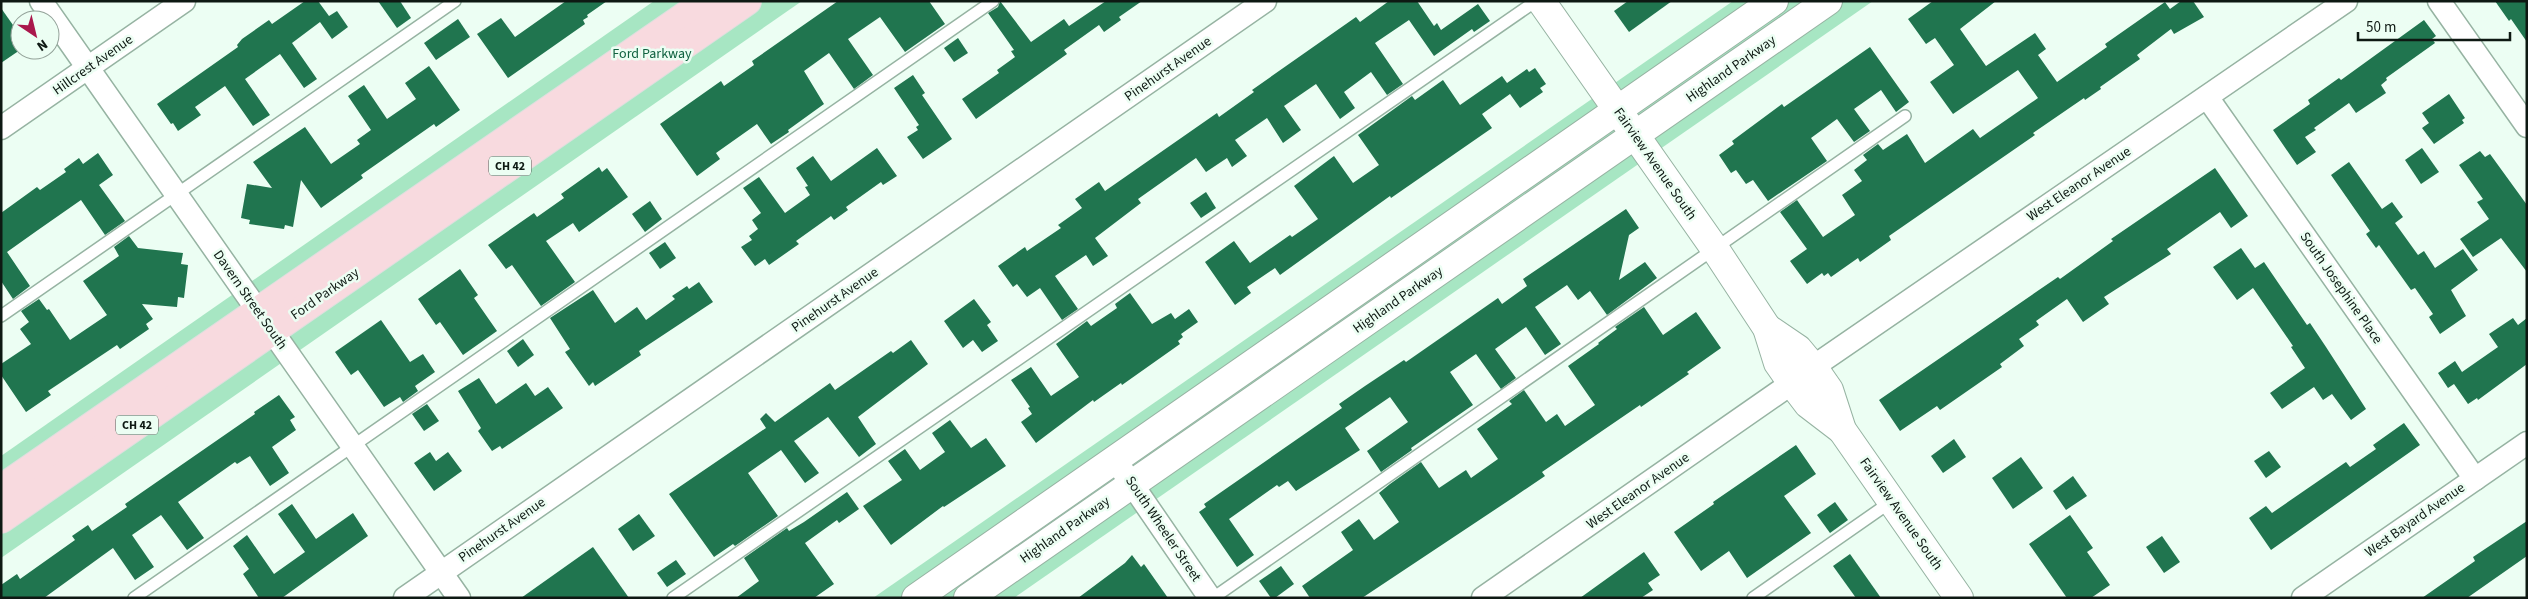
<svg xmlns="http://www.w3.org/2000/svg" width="2528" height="599" font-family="'Source Sans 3',sans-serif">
<rect width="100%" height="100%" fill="#ecfef3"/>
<g fill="#a7e6c3">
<path d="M654,1H802L1,558V456Z"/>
<path d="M1733,1H1873L1014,598H873Z"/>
</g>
<g fill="#20754f">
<path d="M305,1H318L329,16L337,11L348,27L332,39L320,22L292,43L317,79L304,88L280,54L245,79L270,115L253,126L225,86L195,107L201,115L178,131L173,123L171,124L157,104L238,47L237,45L242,39L269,20L272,24Z"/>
<path d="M378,1H400L411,18L397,28Z"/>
<path d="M566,1H607L587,15L588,17L583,20L585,24L508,78L477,34L501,18L515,37Z"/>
<path d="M838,1H929L945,24L905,52L880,17L848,39L873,75L854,89L829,53L804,71L824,104L788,130L789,132L771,144L757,124L716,153L720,159L697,176L660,124L721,81L724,86L754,65L752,61Z"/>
<path d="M1000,1L1031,42L1064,19L1069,26L1106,1H1142L1119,17L1121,20L1104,32L1099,25L1064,50L1067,54L976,119L962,99L999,73L997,70L1015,57L1011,51L1014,50L988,13L998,7Z"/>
<path d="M1389,1H1417L1434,26L1437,23L1441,30L1478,4L1490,21L1474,32L1472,29L1434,56L1409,20L1375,43L1403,84L1387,95L1371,72L1344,92L1355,108L1340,119L1316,84L1284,106L1301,130L1283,143L1267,118L1235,140L1247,156L1232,167L1227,158L1206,172L1196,158L1138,199L1141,203L1095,238L1108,256L1093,266L1086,255L1055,276L1078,309L1062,320L1040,288L1027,297L1017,284L1013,287L998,266L1025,247L1027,251L1061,228L1058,225L1082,208L1075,199L1099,182L1105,191L1217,113L1219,117L1254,92L1252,90L1356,17L1360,22Z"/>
<path d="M1628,1H1672L1629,32L1614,11Z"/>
<path d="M1933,1H1996L1960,29L1986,66L2035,33L2046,49L2038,55L2057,82L2107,47L2105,44L2165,2L2170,9L2181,1H2193L2204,17L2174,34L2171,29L2137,55L2140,59L2100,87L2101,89L2085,100L2084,98L2033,133L2035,135L1889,236L1891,240L1860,262L1858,258L1831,277L1828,273L1824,276L1822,273L1807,284L1790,261L1807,249L1780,212L1797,200L1823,237L1855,215L1842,195L1862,181L1854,170L1867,160L1863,155L1878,144L1883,150L1907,134L1925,163L1973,129L1980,138L2038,98L2018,70L1953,114L1930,82L1954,65L1935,38L1926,44L1908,19Z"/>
<path d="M2495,1H2527V42L2511,19L2509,21Z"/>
<path d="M1,8L20,35V50L1,63Z"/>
<path d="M458,19L470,37L436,60L424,43Z"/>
<path d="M2424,20L2436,36L2432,39L2435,43L2386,78L2387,80L2381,85L2386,93L2356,113L2349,103L2314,128L2316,130L2305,137L2316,152L2297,165L2273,130L2310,104L2308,100L2339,78L2341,80Z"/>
<path d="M958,38L968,53L954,62L944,48Z"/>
<path d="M1870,47L1909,102L1896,112L1881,90L1854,109L1870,131L1854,142L1837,119L1811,138L1827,161L1768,201L1753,180L1746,184L1736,170L1731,173L1719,155L1734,144L1732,141L1782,104L1784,107Z"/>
<path d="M429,66L460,110L436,127L434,124L361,175L363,178L321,208L301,180L293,227L285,225L284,229L249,224L250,220L241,218L247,184L272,188L253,162L305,127L331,164L360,144L357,140L371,130L348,96L364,85L387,119L416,99L405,83Z"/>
<path d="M1535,68L1546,84L1540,88L1543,92L1520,108L1510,94L1482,114L1492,128L1391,198L1390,196L1280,275L1275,268L1247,287L1251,293L1235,305L1205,262L1234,241L1250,263L1290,235L1292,237L1318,219L1294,186L1334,156L1353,183L1379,165L1358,135L1412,96L1415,100L1443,80L1460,105L1502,76L1507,83L1527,69L1529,72Z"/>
<path d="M913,75L925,93L922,95L952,139L923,159L907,137L918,130L916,127L919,125L894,88Z"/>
<path d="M2449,94L2465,118L2462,120L2464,123L2434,144L2422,128L2429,123L2422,113Z"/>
<path d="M877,148L897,176L883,185L881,182L846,207L848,210L834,220L831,216L796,241L799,244L769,265L765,259L755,266L741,247L752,240L749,236L758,229L752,220L761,213L743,188L759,177L785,213L810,195L805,187L808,186L796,168L813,156L831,181Z"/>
<path d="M2422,148L2439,172L2421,184L2405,160Z"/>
<path d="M2480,151L2485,157L2490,154L2527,205V272L2501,238L2473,257L2460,239L2489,219L2477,202L2483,199L2459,165Z"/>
<path d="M98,153L113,175L99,185L125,221L105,235L81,200L38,230L7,252L30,286L13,299L1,281V213L37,187L40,190L66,172L64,169L79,158L83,164Z"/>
<path d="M2349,162L2382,209L2392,202L2403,217L2395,223L2418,255L2424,251L2435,268L2463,249L2478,270L2451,290L2466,316L2440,334L2429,317L2433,314L2415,288L2411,290L2379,245L2376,248L2366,234L2370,231L2331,175Z"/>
<path d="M599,167L602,172L607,168L628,197L579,232L573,223L546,241L575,282L541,306L512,265L506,269L488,245L534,213L537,217L564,198L561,194Z"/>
<path d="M2215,168L2248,216L2231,228L2220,212L2167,249L2171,254L2104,297L2109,304L2083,322L2067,299L2036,321L2039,325L2019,339L2024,346L2000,364L2002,367L1940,410L1937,406L1900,431L1879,400L2058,277L2060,279L2113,241L2111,239Z"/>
<path d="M1206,192L1216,208L1201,218L1190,203Z"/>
<path d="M650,201L662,219L645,232L632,214Z"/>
<path d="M1626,209L1639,228L1629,235L1619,280L1645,262L1657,278L1607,315L1590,291L1578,300L1567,285L1535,307L1561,344L1545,355L1526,327L1495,349L1516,378L1501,389L1476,354L1450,372L1473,405L1411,448L1412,450L1381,472L1367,451L1408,422L1390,397L1345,428L1360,450L1296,491L1288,481L1279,487L1277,485L1229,519L1254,555L1237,567L1199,512L1206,507L1204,504L1342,408L1339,404L1365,386L1404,360L1406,362L1498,298L1502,304L1527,286L1523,279Z"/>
<path d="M129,236L138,248L183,253L181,264L188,265L184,298L178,297L177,307L142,304L153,319L146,324L149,329L120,349L117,345L48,391L51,395L26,412L1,375V364L31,344L20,329L29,322L21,311L39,299L47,310L49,309L70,340L107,315L83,281L119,256L114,247Z"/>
<path d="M665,242L676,258L660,269L649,253Z"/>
<path d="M2241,248L2255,268L2264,262L2307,325L2310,323L2326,347L2366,409L2351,420L2332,394L2323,400L2314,387L2282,409L2270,393L2305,368L2291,347L2293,346L2253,288L2237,300L2213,267Z"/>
<path d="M460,269L478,295L474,298L497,331L463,355L440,322L436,325L418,299Z"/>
<path d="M699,282L713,302L639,351L641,355L595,386L593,382L589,386L565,352L570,349L550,318L593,290L615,323L637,307L646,320L675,299L672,296L687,286L689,289Z"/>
<path d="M1130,293L1152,324L1171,313L1175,319L1189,309L1198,322L1181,334L1183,337L1178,341L1180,344L1122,385L1121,383L1094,402L1093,400L1036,443L1021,422L1032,414L1028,408L1030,407L1011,380L1031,367L1051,396L1079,377L1056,344L1087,321L1091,326L1117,308L1115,304Z"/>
<path d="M974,299L991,322L987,325L998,341L982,352L973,340L963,348L944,321Z"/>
<path d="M1644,307L1663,335L1696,312L1721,348L1687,372L1689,374L1641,407L1640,405L1542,472L1545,476L1514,497L1362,598H1310L1302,586L1353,550L1341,532L1359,519L1374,540L1399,522L1379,493L1390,484L1421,462L1439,488L1466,470L1471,478L1498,459L1477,429L1512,404L1509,401L1524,390L1546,422L1557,414L1565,426L1595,405L1568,366L1599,344L1598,343L1617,329L1615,327Z"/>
<path d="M2513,318L2518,325L2527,318V364L2478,400L2477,398L2468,404L2454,384L2448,388L2438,373L2455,361L2462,372L2498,347L2489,334Z"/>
<path d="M381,320L410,362L423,354L435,372L415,386L418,391L403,402L400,397L384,407L358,370L351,375L335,352Z"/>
<path d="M523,339L534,355L518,367L507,351Z"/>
<path d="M911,340L928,364L858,417L876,444L859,457L828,417L794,441L819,473L805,483L781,450L748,473L778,516L735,546L733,544L714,557L669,494L766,428L760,419L766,413L775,422L830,383L835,390L891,351L893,353Z"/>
<path d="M479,378L496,404L526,383L535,396L548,387L563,408L502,449L500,446L492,451L478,431L481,428L458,391Z"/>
<path d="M279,395L295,417L290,420L296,430L272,447L289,473L270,486L250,456L237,464L235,462L178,502L204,538L187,550L161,515L132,535L154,567L135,580L113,548L44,598H1V585L17,574L20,579L75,540L72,536L88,525L92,531L127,507L125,504L255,414L254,412Z"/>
<path d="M427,404L439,421L424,431L412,414Z"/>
<path d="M950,420L971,448L986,438L1006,466L944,507L943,506L891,545L863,506L902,480L888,461L905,449L920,470L945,452L932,433Z"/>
<path d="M2404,423L2420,445L2271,550L2249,518L2266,506L2272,513L2346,462L2350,467L2376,449L2373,445Z"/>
<path d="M1954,439L1966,457L1943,473L1931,456Z"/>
<path d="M1796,445L1816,474L1784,496L1811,533L1747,578L1729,551L1701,571L1674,532L1714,504L1713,502Z"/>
<path d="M2269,451L2281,467L2266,478L2254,461Z"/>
<path d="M430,452L436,461L448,452L462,471L434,491L414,463Z"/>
<path d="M2021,457L2043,488L2013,509L1992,478Z"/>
<path d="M2073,476L2087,496L2066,510L2053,491Z"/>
<path d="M847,492L859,509L839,523L837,520L805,543L834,584L814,598H736L759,581L744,558L787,528L789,531L804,522Z"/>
<path d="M1835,502L1848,520L1830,533L1817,515Z"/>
<path d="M292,504L316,539L353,513L368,536L282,598H259L243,574L249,569L233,546L247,535L274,574L305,552L278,514Z"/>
<path d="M639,514L655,536L633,551L618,529Z"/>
<path d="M2070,515L2093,548L2087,552L2110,585L2091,598H2067L2029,544Z"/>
<path d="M2527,521V556L2467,598H2422L2475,561L2473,557Z"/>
<path d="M2162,536L2180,562L2164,573L2146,547Z"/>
<path d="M593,547L629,598H521Z"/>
<path d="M1644,552L1660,575L1648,583L1653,590L1641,598H1580Z"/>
<path d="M1850,554L1881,598H1856L1833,566Z"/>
<path d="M1132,555L1141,567L1144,564L1168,598H1078L1125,563Z"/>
<path d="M676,560L686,574L667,587L657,573Z"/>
<path d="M1281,566L1294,584L1275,598H1271L1259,581Z"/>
</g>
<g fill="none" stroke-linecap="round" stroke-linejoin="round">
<defs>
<g id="service">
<path d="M1,316L455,1"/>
<path d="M134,598L993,1"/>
<path d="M673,598L1536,1"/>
<path d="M1213,598L1905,116"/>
<path d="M1753,598L1892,501"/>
</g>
<g id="minor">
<path d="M41,1L459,598"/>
<path d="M2439,1L2527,126"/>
<path d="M2207,97L2475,479"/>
<path d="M1,128L184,1"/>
<path d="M1813,367L2346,1"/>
<path d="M1116,461L1210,598"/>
<path d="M405,598L1265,1"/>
<path d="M1483,598L1792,383"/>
<path d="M2303,598L2527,443"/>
</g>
<g id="tertiary">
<path d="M1541,1L1715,249L1767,328L1778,363L1792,383L1808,404L1842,430"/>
<path d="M1767,328L1798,349L1813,367L1829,390L1842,430L1959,598"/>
<path d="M916,598L1774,1"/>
<path d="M968,598L1828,1"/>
</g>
<g id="primary">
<path d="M1,489L707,1"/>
<path d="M1,519L747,1"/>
</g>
</defs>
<use href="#service" stroke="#96b3a2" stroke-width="14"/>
<use href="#minor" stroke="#96b3a2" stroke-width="25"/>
<use href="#tertiary" stroke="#96b3a2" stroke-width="30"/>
<use href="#primary" stroke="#dddfde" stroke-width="30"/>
<use href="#service" stroke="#fff" stroke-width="11"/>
<use href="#minor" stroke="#fff" stroke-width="22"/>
<use href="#tertiary" stroke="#fff" stroke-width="28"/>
<use href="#primary" stroke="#f8dadf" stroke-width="28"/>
</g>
<g text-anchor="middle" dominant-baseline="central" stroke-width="5" stroke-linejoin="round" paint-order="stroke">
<g fill="#ecfef3" stroke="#515e56" stroke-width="1">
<rect x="489" y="156.5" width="42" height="19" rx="4"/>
<rect x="116" y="415.5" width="42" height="19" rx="4"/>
</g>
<g font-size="12" font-weight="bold" fill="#0e1913">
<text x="510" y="166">CH 42</text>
<text x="137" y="425">CH 42</text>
</g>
<g font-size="14" fill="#116240" stroke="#ecfef3">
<text x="652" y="54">Ford Parkway</text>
</g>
<g font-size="14" fill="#0e1913" stroke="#ecfef3">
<text transform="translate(93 65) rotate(-35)">Hillcrest Avenue</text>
<text transform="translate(1168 69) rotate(-35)">Pinehurst Avenue</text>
<text transform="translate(1731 69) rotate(-35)">Highland Parkway</text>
<text transform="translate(1655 164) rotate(55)">Fairview Avenue South</text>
<text transform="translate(2079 184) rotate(-34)">West Eleanor Avenue</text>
<text transform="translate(2341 288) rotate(55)">South Josephine Place</text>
<text transform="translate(325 294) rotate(-35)">Ford Parkway</text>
<text transform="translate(250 300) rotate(55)">Davern Street South</text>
<text transform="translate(835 300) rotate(-35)">Pinehurst Avenue</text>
<text transform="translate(1398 300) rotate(-35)">Highland Parkway</text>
<text transform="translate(1638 491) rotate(-35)">West Eleanor Avenue</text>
<text transform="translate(1901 514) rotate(55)">Fairview Avenue South</text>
<text transform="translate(2415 520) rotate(-35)">West Bayard Avenue</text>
<text transform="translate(1163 529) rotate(56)">South Wheeler Street</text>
<text transform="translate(502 530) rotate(-35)">Pinehurst Avenue</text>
<text transform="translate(1065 530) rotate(-35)">Highland Parkway</text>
</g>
</g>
<rect width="2528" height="599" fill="none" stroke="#0e1913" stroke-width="5"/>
<g transform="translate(35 35) rotate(145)"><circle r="24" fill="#ecfef3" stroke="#93a299"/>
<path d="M0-4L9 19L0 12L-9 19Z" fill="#aa184c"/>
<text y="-8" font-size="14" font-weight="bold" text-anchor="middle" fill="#0e1913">N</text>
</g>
<path d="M2358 32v8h152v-8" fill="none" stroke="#0e1913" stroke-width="2.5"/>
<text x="2366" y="32" font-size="15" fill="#0e1913" stroke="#ecfef3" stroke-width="4" paint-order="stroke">50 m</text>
</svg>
